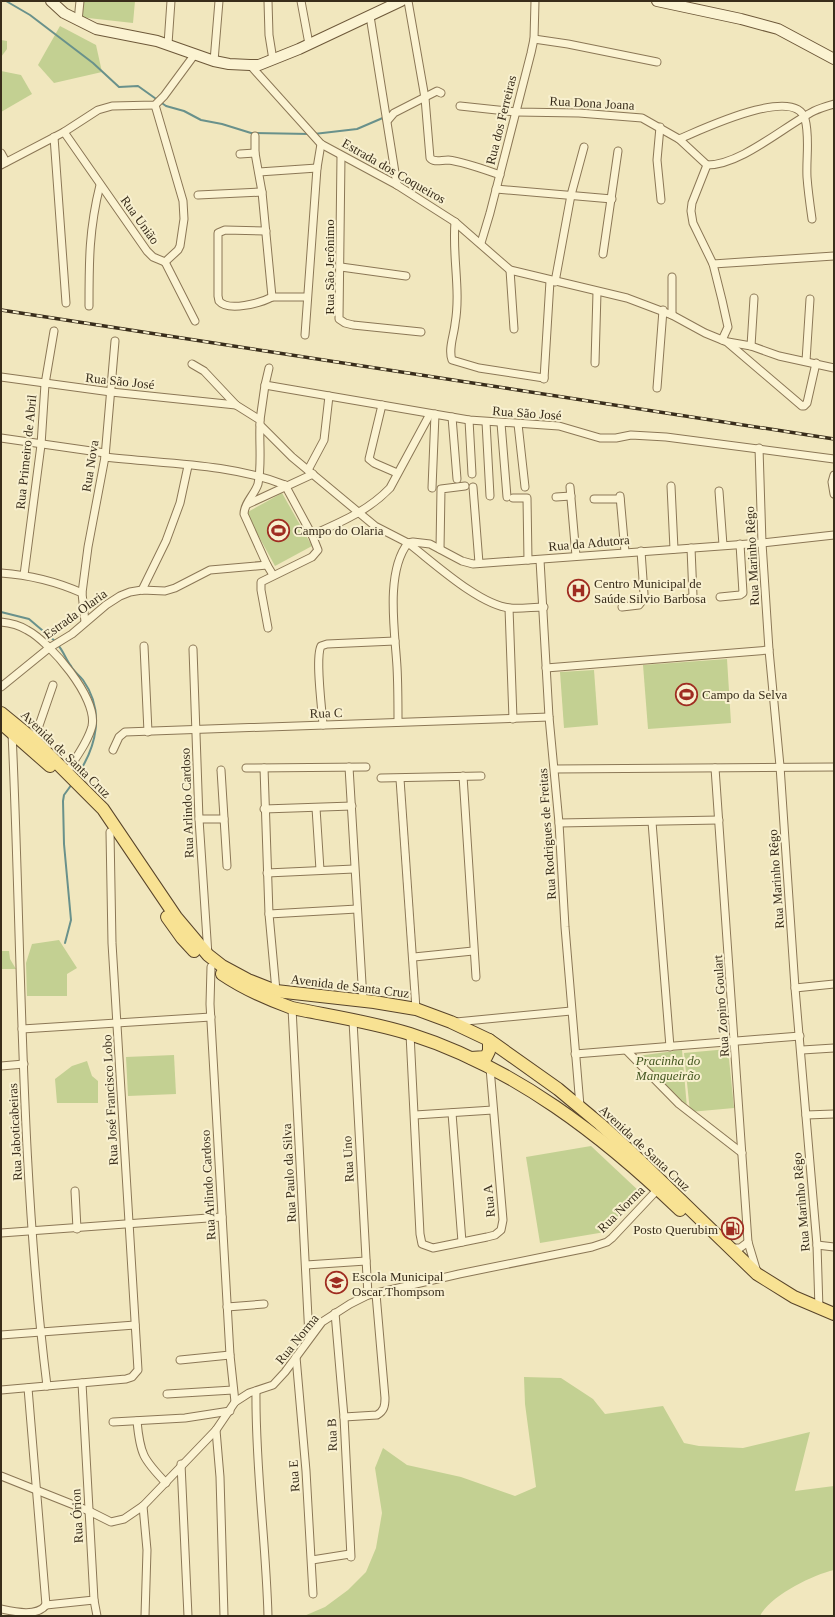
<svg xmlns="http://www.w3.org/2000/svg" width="835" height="1617" font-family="'Times New Roman',serif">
<rect width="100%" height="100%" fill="#f1e7be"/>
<g fill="#c3d092">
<path d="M81,1H135L133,23L79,17Z"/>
<path d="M60,26L96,45L102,72L54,83L38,65Z"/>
<path d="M1,40L7,41V49L1,57Z"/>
<path d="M1,71L21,75L32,94L1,112Z"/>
<path d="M282,493L312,546L275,566L246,513Z"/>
<path d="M727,659L731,723L648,729L643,665Z"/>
<path d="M594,670L598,725L564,728L560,672Z"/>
<path d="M59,940L77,968L67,974V996H27L26,963L32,944Z"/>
<path d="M1,951H9L10,959L16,969H2L1,974Z"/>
<path d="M728,1049L734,1108L690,1112L684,1053Z"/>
<path d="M682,1050L687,1108L642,1064L637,1056Z"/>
<path d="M174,1055L176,1094L128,1096L126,1057Z"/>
<path d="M87,1061L92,1076L98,1081V1103H57L55,1079L72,1066Z"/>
<path d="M591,1146L641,1193L605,1232L540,1243L526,1157Z"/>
<path d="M524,1377L561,1378L593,1399L605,1414L663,1406L684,1443L699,1446L743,1448L810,1432L795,1491L834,1486V1570C812,1575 770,1596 760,1616H304L325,1607L348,1590L366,1572L376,1548L382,1513L375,1468L383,1448L407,1465L461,1477L515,1496L536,1487L525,1404Z"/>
</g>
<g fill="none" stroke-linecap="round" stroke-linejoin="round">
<g stroke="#69918b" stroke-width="2">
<path d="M6,1L30,15L93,63L119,87L138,86L166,106L184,111L201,120L222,124L251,133L310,134"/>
<path d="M314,134L357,129L385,117"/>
<path d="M1,612L29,619L56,642"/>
<path d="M58,645C64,652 66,660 71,666C74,672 79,675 83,680C105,711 97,747 76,777"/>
<path d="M65,943L71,920L64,844L63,801L64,795L72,784"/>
</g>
<defs>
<g id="street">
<path d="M268,1L269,35L273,60"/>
<path d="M301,1L309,44"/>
<path d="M408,1L425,98L430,158C434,163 441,160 448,160C465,162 483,169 500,175"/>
<path d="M370,16L397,185"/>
<path d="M78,21L80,1"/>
<path d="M534,39L568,44L657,62"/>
<path d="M168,44L171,1"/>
<path d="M214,61L219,1"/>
<path d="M250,65L321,144L397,185L455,222L510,270L627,298L672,315L705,333L727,342L802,406H804L807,403L816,363"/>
<path d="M155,105L183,201L184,219L180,246L178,250L165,262"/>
<path d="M460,106L516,112L579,113L642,118L679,139L707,165"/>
<path d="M388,120L394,113L437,91L441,93"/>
<path d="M660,127L657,160L661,200"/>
<path d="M64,132L147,251L153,257L165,262"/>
<path d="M255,136V153L262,192L272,297H307"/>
<path d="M54,137L66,303"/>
<path d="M679,139C699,131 795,84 805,119C810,137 806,158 807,177C808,191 810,205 812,219"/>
<path d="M1,153L6,162"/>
<path d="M240,154L255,153"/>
<path d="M341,156L339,319L345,323L353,325L421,332"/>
<path d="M1,165L64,132L98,110L112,106L155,105L164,96L195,54"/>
<path d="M707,165L692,203L691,211L693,223L713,264L722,300L728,327L722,340"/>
<path d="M707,165C741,165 783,127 814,111C820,108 827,106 834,104"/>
<path d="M259,172L317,168"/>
<path d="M496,189L612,199"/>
<path d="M198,195L262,192"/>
<path d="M455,222C452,256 461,290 455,324C454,335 448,349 452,360L479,368L544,378"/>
<path d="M266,231L225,230L218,233V296L219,301C228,312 261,303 272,297"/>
<path d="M481,243L490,213L531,53L534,39L535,1"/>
<path d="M603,254L618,151"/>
<path d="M165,262L195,321"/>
<path d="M713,264L834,256"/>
<path d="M341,267L406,276"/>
<path d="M510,270L514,329"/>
<path d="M672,277V315"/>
<path d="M555,282L571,195L584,147"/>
<path d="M89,306C89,261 89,229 100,185"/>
<path d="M305,335L317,168L321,144"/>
<path d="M728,342L751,346L779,356L834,368"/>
<path d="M751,346L754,298"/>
<path d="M806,361L810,299"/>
<path d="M595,363L597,292"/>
<path d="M192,364L204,371L236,405L260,420V425L292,457L375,526L408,543L413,542L430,544L462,561L473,564L762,543L834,535"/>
<path d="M1,377L111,392L236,405"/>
<path d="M544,379L550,281"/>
<path d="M265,385L469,420L559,426L600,438H616L631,435L666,437L834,459"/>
<path d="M657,388L663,310"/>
<path d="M382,405L369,459L374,463L397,473"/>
<path d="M452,417L457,479"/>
<path d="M260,420L265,385L269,368"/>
<path d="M469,420L472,474"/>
<path d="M486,422L490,496"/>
<path d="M501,423L507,497"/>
<path d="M518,424L525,487"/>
<path d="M260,425C259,443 262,465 258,484C255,494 244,503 244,514L267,565L273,575"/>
<path d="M1,438L105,453"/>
<path d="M759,448L762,543L769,650L780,766L795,988L817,1245L819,1309"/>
<path d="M105,457C164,464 229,463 285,485"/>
<path d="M308,470L324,440L329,396"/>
<path d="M834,475L832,482L834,494"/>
<path d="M671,486L674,549"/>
<path d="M473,487L479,563"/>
<path d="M570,487L576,556"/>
<path d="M432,488L435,414"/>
<path d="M719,491L723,545"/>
<path d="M620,496L625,552"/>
<path d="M556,497L571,496"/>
<path d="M513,498H527L528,560"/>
<path d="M594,499H620"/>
<path d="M248,504L313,474"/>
<path d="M312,535C341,522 368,511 390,488L430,414"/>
<path d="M440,549L441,489L465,486"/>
<path d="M540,560L549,717L559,823L565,927L580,1106"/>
<path d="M1,573C30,575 55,581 82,593L85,622"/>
<path d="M24,575L41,445L45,384L54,331"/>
<path d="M142,590L166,541L180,503L188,466"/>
<path d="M82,593L88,547L105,457L115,341"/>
<path d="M720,597L740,595L743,593L740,544"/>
<path d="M672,600L688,599L693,596L691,548"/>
<path d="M622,607L639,605L643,600L644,594L641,551"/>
<path d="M509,608L513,719"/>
<path d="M1,622C11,623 19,625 27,630C50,642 98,698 92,726C88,742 76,757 67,772"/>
<path d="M268,628L261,590V582L312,557L318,550L312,535L285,485"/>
<path d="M144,646L148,732"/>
<path d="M193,649L199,819L208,955"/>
<path d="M546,668L769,650"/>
<path d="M1,687L49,648L72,634L106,605L120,596L130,592L142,590L165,591L175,588L210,570L267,565"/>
<path d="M398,722C398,704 398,685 397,667C395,632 385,572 408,543C433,562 479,605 510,608C521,609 533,607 544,607"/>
<path d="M323,725C322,708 315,658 321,646L327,644L395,641"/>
<path d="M12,733C22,950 20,1170 47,1386"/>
<path d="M34,740L53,685"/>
<path d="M113,750L119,737L125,732L549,717"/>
<path d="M349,767L363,1000"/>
<path d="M246,768L366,767"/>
<path d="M264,768L269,914L276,991"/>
<path d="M715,768L748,1242L757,1272"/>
<path d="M555,769L834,767"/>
<path d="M221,770L227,866"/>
<path d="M463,776L476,977"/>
<path d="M381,778L481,776"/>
<path d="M400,779L416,1009"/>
<path d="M316,808L320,870"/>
<path d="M264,809L352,806"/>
<path d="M199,819H224"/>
<path d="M652,822L670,1047"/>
<path d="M559,823L719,820"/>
<path d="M267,873L354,869"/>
<path d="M269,914L357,909"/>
<path d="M414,957L473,951"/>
<path d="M211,967L210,1004L230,1355L235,1402"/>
<path d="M795,988L834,984"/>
<path d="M292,1008L309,1337"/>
<path d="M353,1021L368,1295"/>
<path d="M456,1022L571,1011"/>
<path d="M22,1029L211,1017"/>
<path d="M410,1034L420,1234L422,1244L433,1248L487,1237L495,1235L501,1230L503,1220L490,1068"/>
<path d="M802,1050L834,1048"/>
<path d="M627,1051L679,1104L742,1153"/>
<path d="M575,1054L800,1036"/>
<path d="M1,1066L24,1064"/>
<path d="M452,1113L462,1242"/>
<path d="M415,1115L493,1110"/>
<path d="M806,1115L834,1114"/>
<path d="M75,1191L77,1229"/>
<path d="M1,1233L222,1217"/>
<path d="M817,1245L834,1247"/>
<path d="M730,1248H740L748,1242"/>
<path d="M306,1265L366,1261"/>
<path d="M227,1307L264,1304"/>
<path d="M335,1313L344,1417L351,1557"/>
<path d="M1,1335L135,1325"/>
<path d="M296,1357L306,1471L313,1594"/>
<path d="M180,1360L230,1355"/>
<path d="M28,1388L46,1605"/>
<path d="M1,1390L126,1379L132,1377L138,1370L112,943L110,832"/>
<path d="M256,1391C255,1466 266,1541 268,1616"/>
<path d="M167,1394L233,1390"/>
<path d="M344,1417L377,1415C384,1411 385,1406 385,1398L376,1294"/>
<path d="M137,1421C140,1454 143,1459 166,1483"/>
<path d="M113,1422L185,1418L230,1411"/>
<path d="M216,1430L220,1477L224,1616"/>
<path d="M181,1464L188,1616"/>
<path d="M1,1476L89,1511L111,1522L124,1519L143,1506L216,1430L235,1402L249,1393L273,1385L285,1372L322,1322L350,1304L368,1295L459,1274L592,1247L607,1242L612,1238L658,1189"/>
<path d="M143,1506L147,1550L145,1616"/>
<path d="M312,1560L350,1554"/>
<path d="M94,1600L97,1616"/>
<path d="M46,1605L94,1600L82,1383"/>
<path d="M1,1609C15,1612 37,1617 46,1605"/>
</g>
<g id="secondary">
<path d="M51,1L64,13L96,29L157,41L214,61L229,64L250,65H259L299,49L401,1"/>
<path d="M657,1L741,19L778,29L834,59"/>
</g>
<g id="primary">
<path d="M1,713L34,740L103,809L176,917L208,955L222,966L248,980L276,991L374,1002L416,1009L451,1022L489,1040L558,1089L600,1124L631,1152L757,1274L794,1297L834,1314"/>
<path d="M1,723L50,766"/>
<path d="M167,917L182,938L194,951"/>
<path d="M222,974C244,989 267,999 292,1008C331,1016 372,1022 410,1034C514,1067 603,1136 680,1210"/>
<path d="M471,1058L486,1057L489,1051V1040"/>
</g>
</defs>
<use href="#street" stroke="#8b7756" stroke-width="9"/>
<use href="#secondary" stroke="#6d5839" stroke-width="12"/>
<use href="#primary" stroke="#58442a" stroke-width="14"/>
<use href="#street" stroke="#fbf3d2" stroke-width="7"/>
<use href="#secondary" stroke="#fbf3d2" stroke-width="10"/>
<use href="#primary" stroke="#f8e293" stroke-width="12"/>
<defs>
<path id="rail" d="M1,310L834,439"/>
</defs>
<use href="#rail" stroke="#392d1b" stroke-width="3.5"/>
<use href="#rail" stroke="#f8f0cf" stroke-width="2" stroke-dasharray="6" stroke-linecap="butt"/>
</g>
<defs>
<symbol id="stadium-ring" viewBox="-11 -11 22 22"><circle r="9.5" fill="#f8f0cf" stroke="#9f2c21" stroke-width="1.5"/><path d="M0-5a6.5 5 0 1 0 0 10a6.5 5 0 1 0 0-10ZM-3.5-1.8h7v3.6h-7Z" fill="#9f2c21"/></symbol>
<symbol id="hospital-ring" viewBox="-11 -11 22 22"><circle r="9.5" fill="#f8f0cf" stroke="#9f2c21" stroke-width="1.5"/><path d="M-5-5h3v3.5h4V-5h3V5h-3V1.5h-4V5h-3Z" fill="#9f2c21"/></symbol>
<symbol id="fuel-ring" viewBox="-11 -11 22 22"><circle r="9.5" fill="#f8f0cf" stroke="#9f2c21" stroke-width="1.5"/><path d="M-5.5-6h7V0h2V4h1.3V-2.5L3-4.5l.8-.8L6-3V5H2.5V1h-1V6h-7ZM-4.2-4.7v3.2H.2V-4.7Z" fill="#9f2c21"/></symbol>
<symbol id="school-ring" viewBox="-11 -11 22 22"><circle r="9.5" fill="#f8f0cf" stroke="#9f2c21" stroke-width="1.5"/><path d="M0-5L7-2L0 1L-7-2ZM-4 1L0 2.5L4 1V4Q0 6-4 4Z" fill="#9f2c21"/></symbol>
</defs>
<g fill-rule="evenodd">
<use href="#stadium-ring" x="266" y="518" width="25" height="25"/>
<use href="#hospital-ring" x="566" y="578" width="25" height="25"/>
<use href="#stadium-ring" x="674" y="682" width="25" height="25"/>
<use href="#fuel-ring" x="720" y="1216" width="25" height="25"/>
<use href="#school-ring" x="324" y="1270" width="25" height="25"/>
</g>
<g text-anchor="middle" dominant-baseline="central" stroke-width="4" stroke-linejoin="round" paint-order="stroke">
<g font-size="13" fill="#392d1b" stroke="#f8f0cf">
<text transform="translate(592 103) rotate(3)">Rua Dona Joana</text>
<text transform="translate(501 120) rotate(-76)">Rua dos Ferreiras</text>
<text transform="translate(394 171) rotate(30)">Estrada dos Coqueiros</text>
<text transform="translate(140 220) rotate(54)">Rua União</text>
<text transform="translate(329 267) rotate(-90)">Rua São Jerônimo</text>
<text transform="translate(120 381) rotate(6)">Rua São José</text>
<text transform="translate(527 413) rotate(4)">Rua São José</text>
<text transform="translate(26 452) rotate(-84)">Rua Primeiro de Abril</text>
<text transform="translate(90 466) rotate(-81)">Rua Nova</text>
<text transform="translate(589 543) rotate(-5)">Rua da Adutora</text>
<text transform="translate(752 556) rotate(-93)">Rua Marinho Rêgo</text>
<text transform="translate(75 614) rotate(-36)">Estrada Olaria</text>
<text transform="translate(326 713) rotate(-2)">Rua C</text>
<text transform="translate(66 754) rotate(44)">Avenida de Santa Cruz</text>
<text transform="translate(187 803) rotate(-92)">Rua Arlindo Cardoso</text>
<text transform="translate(547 834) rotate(-94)">Rua Rodrigues de Freitas</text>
<text transform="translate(776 879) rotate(-94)">Rua Marinho Rêgo</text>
<text transform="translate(350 986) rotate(7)">Avenida de Santa Cruz</text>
<text transform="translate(721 1006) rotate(-94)">Rua Zopiro Goulart</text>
<text transform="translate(110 1100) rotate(-93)">Rua José Francisco Lobo</text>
<text transform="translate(15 1132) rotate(-93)">Rua Jaboticabeiras</text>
<text transform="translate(645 1148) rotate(43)">Avenida de Santa Cruz</text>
<text transform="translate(348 1159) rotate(-93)">Rua Uno</text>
<text transform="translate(289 1173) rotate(-93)">Rua Paulo da Silva</text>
<text transform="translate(208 1185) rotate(-93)">Rua Arlindo Cardoso</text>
<text transform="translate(489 1201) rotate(-95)">Rua A</text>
<text transform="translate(801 1202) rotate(-95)">Rua Marinho Rêgo</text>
<text transform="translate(621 1209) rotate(-45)">Rua Norma</text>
<text transform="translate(297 1339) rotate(-51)">Rua Norma</text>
<text transform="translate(332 1435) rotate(-92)">Rua B</text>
<text transform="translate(294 1476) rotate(-94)">Rua E</text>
<text transform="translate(77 1516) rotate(-93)">Rua Órion</text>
</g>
<g font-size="13" fill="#392d1b" stroke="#f8f0cf" text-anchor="start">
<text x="294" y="530">Campo do Olaria</text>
<text x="594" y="583">Centro Municipal de<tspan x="594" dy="15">Saúde Silvio Barbosa</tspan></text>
<text x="702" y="694">Campo da Selva</text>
<text x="718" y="1229" text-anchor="end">Posto Querubim</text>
<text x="352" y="1276">Escola Municipal<tspan x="352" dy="15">Oscar Thompsom</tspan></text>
</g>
<g font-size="13" font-style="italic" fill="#445720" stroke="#f8f0cf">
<text x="668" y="1060">Pracinha do<tspan x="668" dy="15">Mangueirão</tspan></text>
</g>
</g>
<rect width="835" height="1617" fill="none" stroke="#392d1b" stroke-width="4"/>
</svg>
